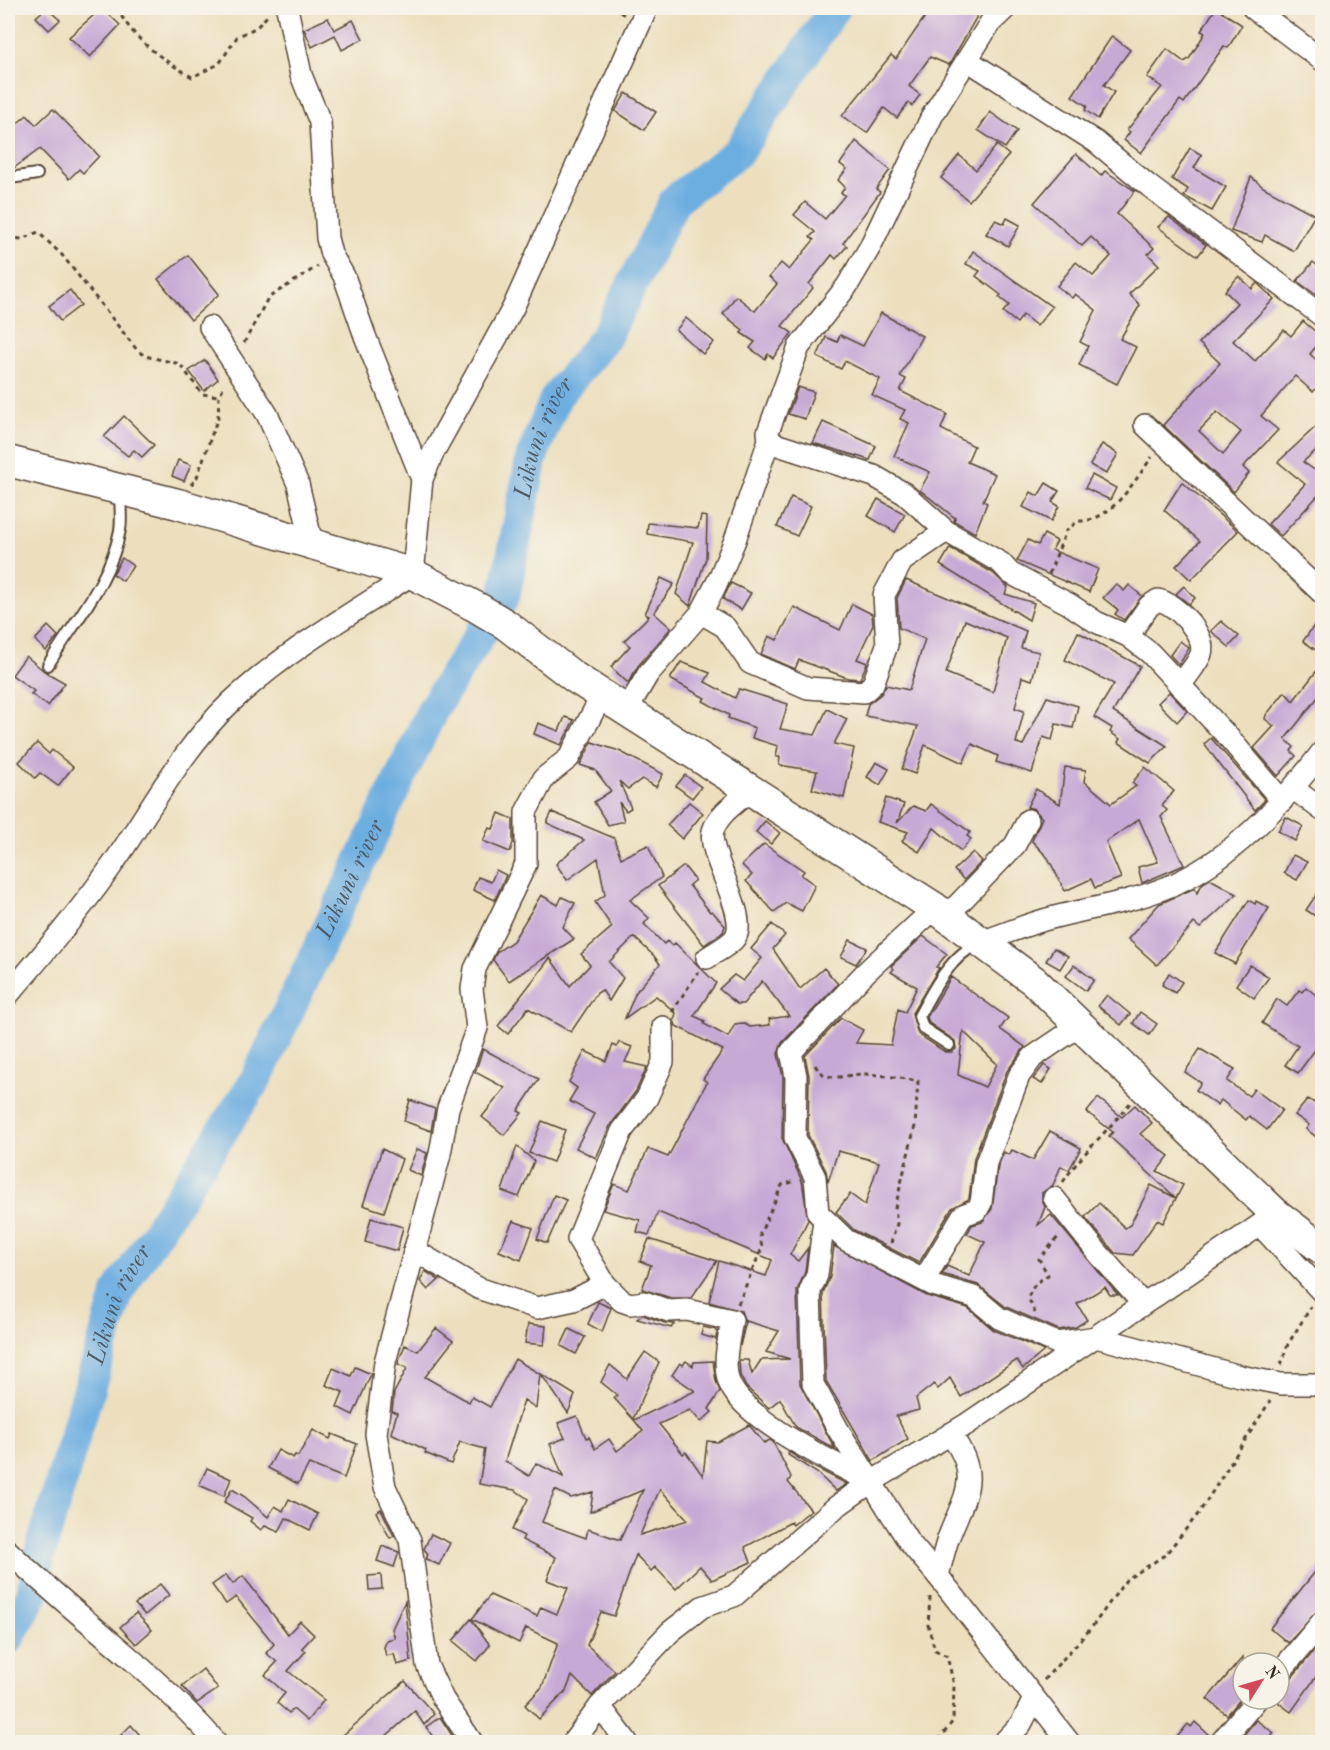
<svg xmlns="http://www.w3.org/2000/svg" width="1330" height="1750" font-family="'Old Standard TT',serif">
<rect width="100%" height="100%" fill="#f7f3e8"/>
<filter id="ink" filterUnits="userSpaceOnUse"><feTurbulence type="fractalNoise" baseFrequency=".0167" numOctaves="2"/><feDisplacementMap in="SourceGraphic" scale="12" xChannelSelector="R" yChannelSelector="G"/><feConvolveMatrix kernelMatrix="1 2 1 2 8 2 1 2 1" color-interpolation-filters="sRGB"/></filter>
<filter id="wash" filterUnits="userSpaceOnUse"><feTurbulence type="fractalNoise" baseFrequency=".008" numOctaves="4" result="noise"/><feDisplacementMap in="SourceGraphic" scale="24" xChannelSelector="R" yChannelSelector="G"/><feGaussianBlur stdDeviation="1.35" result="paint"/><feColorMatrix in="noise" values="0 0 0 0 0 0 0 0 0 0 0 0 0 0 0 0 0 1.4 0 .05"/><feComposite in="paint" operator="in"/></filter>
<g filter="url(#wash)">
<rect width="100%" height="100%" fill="#eddfbd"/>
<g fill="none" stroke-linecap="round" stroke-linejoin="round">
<path stroke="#6daee1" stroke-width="32" id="s1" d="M8,1639L32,1595L39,1556L118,1292L256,1079L434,707L504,597L532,456L556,397L605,338L675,200L738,152L835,8"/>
</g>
<g id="blocks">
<g fill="#c7a9d5" fill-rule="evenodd">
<path d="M46,8L60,20L49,30L36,17Z"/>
<path d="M102,8L120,25L90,57L69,37Z"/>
<path d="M931,8H977L973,14L977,16L949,65L930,57L909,86L920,95L912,106L908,103L897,118L884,108L867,133L842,116L891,55L896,59Z"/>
<path d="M1216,8L1242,25L1228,48L1224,46L1184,103L1180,100L1141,153L1124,140L1130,132L1127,130L1162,87L1147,77L1167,49L1184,62L1189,59L1205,33L1201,31Z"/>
<path d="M328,18L334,30L353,20L363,39L342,50L335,35L312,47L304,29Z"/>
<path d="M1112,36L1130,50L1104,85L1114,92L1098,119L1085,110L1087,106L1072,96Z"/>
<path d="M626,93L656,112L644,130L615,111Z"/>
<path d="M53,109L99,156L83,173L79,169L69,179L40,149L14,168L8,161V139L16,132L12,128L27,115L36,125Z"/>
<path d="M990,112L1017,131L1005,148L978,130Z"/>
<path d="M856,141L890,170L876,189L880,192L843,243L847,246L836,259L832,255L809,284L813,288L782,326L792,333L773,358L768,354L765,359L750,348L755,342L741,333L743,330L723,314L736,296L755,311L777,284L769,277L781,263L789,270L814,240L810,237L815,232L794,215L805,202L825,219L845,195L841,193L845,187L838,180L847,169L840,164Z"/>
<path d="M997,145L1009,155L969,201L941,178L959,155L976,170Z"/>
<path d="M1190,148L1202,155L1194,168L1226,187L1212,211L1184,196L1188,189L1172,179Z"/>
<path d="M1076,154L1101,176L1105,171L1135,191L1117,214L1154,248L1148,254L1159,265L1129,294L1140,305L1120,339L1136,347L1117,384L1079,365L1088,346L1080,342L1096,310L1075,294L1072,298L1057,286L1076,262L1093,276L1111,256L1091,237L1082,246L1034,203Z"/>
<path d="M1251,177L1263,187L1315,215L1294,251L1265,235L1262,242L1231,231Z"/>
<path d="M1169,217L1206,245L1198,256L1158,227Z"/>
<path d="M1007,218L1020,225L1008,246L986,234L995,220L1004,224Z"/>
<path d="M973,251L1052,307L1037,326L1023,315L1017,323L1003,312L1009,305L999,297L1001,295L976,276L980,271L966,264Z"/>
<path d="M188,255L219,294L191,320L158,279Z"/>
<path d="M1313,262L1323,270V300L1297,281Z"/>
<path d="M1239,276L1252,289L1257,283L1274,299L1233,341L1255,361L1284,330L1291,336L1303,321L1323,338L1310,354L1323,366V381L1313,392L1295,376L1261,416L1278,430L1243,467L1249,473L1234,492L1163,425L1220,363L1199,343L1237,303L1225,291ZM1217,412L1241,432L1223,454L1199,431Z"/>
<path d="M70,290L81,305L60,321L49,306Z"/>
<path d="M881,313L922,336L900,376L906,379L900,391L947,414L941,429L974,446L967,462L995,474L983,501L987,503L975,533L954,521L955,518L920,490L930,472L894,456L909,423L900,419L905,410L872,395L880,379L845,361L841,369L817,357L826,337L837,342L840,335L863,346Z"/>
<path d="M686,318L714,342L703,354L676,330Z"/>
<path d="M205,360L218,379L204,391L189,371Z"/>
<path d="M798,387L814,392L805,419L788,414Z"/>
<path d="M124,416L154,445L142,457L134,450L128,456L104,437Z"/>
<path d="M1323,420V444L1303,462L1323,476V490L1281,536L1268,524L1305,484L1278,462Z"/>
<path d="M823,422L876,446L870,460L813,443Z"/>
<path d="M1102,444L1118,454L1106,474L1090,465Z"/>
<path d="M178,460L191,465L184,481L172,476Z"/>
<path d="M1092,475L1116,488L1110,500L1085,488Z"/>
<path d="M1182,482L1238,531L1191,580L1176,566L1200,541L1164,510Z"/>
<path d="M1046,483L1059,491L1052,502L1059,506L1051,521L1023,507L1031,492L1038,496Z"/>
<path d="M791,497L811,506L797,536L777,527Z"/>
<path d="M878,499L905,514L895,532L868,516Z"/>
<path d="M701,516L707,517L706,558L690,606L676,594L693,542L647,534L648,523L698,528Z"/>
<path d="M1044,534L1057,541L1052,550L1098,569L1089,592L1017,561L1028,540L1038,545Z"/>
<path d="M950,548L993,573L1008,587L1005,594L1034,603L1029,620L940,565Z"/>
<path d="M122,558L133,566L123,581L113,574Z"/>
<path d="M661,578L674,584L654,613L671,628L638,666L628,683L611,667L630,646L624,641L649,616L645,614Z"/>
<path d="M906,580L1026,631L1021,648L1039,652L1032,680L1022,677L1015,708L1024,711L1016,743L1023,745L1047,697L1078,706L1073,728L1056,724L1052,740L1043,737L1032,773L996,762L998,756L972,744L963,763L925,745L915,774L902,769L918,726L865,716L868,704L881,694L886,685L909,690L925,639L899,628L897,598ZM965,620L1007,638L993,692L946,673Z"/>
<path d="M731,583L751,593L741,610L723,599Z"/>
<path d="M1116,584L1124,591L1129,585L1142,596L1124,620L1115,614L1118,610L1103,598Z"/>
<path d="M1184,586L1195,598L1189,604L1176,594Z"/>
<path d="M852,604L872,614L873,625L857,659L867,663L860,679L848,678L799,660L795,669L761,654L769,636L777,640L794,607L840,630Z"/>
<path d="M1323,613V655L1303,641Z"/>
<path d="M1221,621L1239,636L1229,647L1211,631Z"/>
<path d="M48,626L58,636L46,651L35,640Z"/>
<path d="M1078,632L1140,666L1113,712L1167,746L1150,763L1118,742L1120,739L1110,732L1112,728L1094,717L1114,684L1065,660Z"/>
<path d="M1180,641L1189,648L1179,665L1170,655Z"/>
<path d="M26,656L44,671L65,683L48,706L31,694L34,691L12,675Z"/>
<path d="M681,662L710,673L705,682L735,698L739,689L788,704L780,729L815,735L827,709L847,719L834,744L854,748L844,798L812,789L817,771L779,765L780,757H776L778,746L752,738L755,728L728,718L729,715L703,701L705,698L670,679Z"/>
<path d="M1323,663V691L1285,739L1294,747L1291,751L1296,756L1278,776L1254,748L1274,726L1265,719L1266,715L1285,692L1293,701Z"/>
<path d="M1169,692L1187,711L1177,722L1158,703Z"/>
<path d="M565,717L574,720L561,745L534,734L538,723L559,731Z"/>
<path d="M1211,738L1265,800L1255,810L1204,744Z"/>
<path d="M592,742L619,751L663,774L656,787L642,779L628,789L619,781L631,808L626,811L619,802L624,821L608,825L594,802L611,791L595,770L580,765Z"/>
<path d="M37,743L49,754L52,750L73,767L58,786L40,773L35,778L19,762Z"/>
<path d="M876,762L889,769L880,785L867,777Z"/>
<path d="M1065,767L1086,770L1084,781L1111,804L1136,786L1132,783L1145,767L1174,791L1162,806L1167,810L1161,817L1184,865L1142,883L1138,867L1158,862L1139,819L1106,842L1121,878L1095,888L1091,879L1065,891L1048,858L1032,841L1042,818L1034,809L1027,807L1036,789L1060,804Z"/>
<path d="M685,775L701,787L692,798L676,786Z"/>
<path d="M886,798L904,804L897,823L913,806L926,811L931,804L970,832L967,836L971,839L961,851L934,828L919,852L902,841L908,832L878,822Z"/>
<path d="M689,802L703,813L682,839L667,825Z"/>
<path d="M552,812L614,838L621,858L648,845L662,877L630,900L649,918L644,924L664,944L667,941L672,946L675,943L716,983L694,1016L705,1021L704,1024L728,1037L735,1024L743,1023L750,1027L770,1025L769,1019L789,1016L762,981L743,1004H737L719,989L734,975L743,981L762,958L751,949L772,924L785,935L773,949L800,989L824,968L838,984L782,1043L778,1054L783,1077L782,1138L802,1181L808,1220L790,1255L798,1261L808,1248L805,1272L797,1291L800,1384L835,1449L796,1427L780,1399L769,1408L746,1387L740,1375L739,1360H748L752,1374L761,1360L790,1359L766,1352L779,1331L746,1321L740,1346L745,1322L741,1311L709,1302L719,1261L766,1276L772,1260L658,1212L649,1235L637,1232L640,1220L603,1210L614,1184L629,1190L648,1149L668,1157L707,1082L703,1079L723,1050L676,1026L674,1020L676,1013L656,996L625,1018L636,992L660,964L654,956L634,937L609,962L623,978L609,1001L602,990L597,993L571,1032L528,1008L508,1034L498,1026L550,958L570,986L590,965L581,954L612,927L595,902L605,895L598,858L567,880L556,864L584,840L547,823Z"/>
<path d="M499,813L513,819V843L510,852L483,841L489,828L493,829Z"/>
<path d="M1286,817L1303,826L1295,841L1278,831Z"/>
<path d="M765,821L780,833L771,844L756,832Z"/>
<path d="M764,844L804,871L801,875L815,885L802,911L786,903L774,912L746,881L752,875L742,865Z"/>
<path d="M973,852L982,861L964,880L954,870Z"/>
<path d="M1293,855L1307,862L1297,880L1284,873Z"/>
<path d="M684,866L695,880L689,885L710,912L712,911L725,926L723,932L704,945L658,886Z"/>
<path d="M496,870L506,875L495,900L473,890L478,877L491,882Z"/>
<path d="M1210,879L1237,894L1200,928L1194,923L1157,965L1128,939L1159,904L1195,888L1197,893L1203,883Z"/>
<path d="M1323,885V921L1306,910Z"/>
<path d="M541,895L558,905L562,897L575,903L563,927L574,939L509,981L493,960L497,952L513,941Z"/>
<path d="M1249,900L1255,904L1256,901L1269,908L1235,964L1215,953Z"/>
<path d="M923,936L947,954L936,967L939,968L912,1013L918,1034L945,1052H952L956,1049L955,1041L929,1023L927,1017L951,977L1008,1018L1000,1029L1025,1047L1007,1071L974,1158L969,1199L952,1208L919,1263L854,1230L836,1212L850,1194L865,1205L879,1162L838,1151L828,1182L826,1171L808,1135L809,1076L805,1056L841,1018L863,1030L856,1043L891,1045L898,1009L905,1012L917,987L891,972L894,969L891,966ZM963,1031L997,1064L985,1087L958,1075Z"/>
<path d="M850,940L867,948L856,964L841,957Z"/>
<path d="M1054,948L1068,956L1060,969L1046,961Z"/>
<path d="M1074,965L1094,980L1086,991L1066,976Z"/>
<path d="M1250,965L1269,977L1254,998L1236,985Z"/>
<path d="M1169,973L1182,982L1175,993L1162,985Z"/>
<path d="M1306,987L1323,1001V1039L1298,1073L1285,1065L1298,1046L1262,1023L1277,999L1287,1006L1299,990L1302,992Z"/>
<path d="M1107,995L1130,1014L1121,1025L1098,1006Z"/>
<path d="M1140,1012L1157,1024L1149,1035L1133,1023Z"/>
<path d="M619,1042L632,1047L625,1062L647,1067L636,1091L610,1126L596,1158L576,1148L594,1114L569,1101L577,1088L569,1082L585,1051L606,1061L613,1045L617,1047Z"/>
<path d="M483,1049L539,1079L518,1111L522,1113L504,1135L482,1117L505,1088L475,1072Z"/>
<path d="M1200,1049L1235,1069L1227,1081L1249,1096L1254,1089L1282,1110L1267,1130L1249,1116L1246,1120L1221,1100L1217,1105L1196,1090L1201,1083L1185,1072Z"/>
<path d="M1044,1065L1051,1069L1042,1084L1033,1079Z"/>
<path d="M1098,1098L1122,1117L1135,1105L1152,1123L1140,1134L1169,1156L1157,1171L1183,1185L1163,1223L1157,1220L1133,1255L1115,1253L1085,1217L1099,1203L1125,1228L1130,1225L1151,1185L1176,1198L1109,1136L1113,1132L1087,1112Z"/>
<path d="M1308,1099L1323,1108V1142L1306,1129L1309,1125L1295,1115Z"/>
<path d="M410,1100L435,1109L431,1131L404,1121Z"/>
<path d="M542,1121L565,1130L553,1162L529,1153Z"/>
<path d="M1050,1131L1081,1148L1069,1170L1061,1166L1053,1185L1042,1193V1200L1045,1207L1038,1225L1051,1215L1118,1295H1110L1105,1287L1077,1304L1087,1320L1076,1327L1059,1330L1006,1307L978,1285L942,1274L947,1266L969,1276L985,1242L967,1234L972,1225L982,1222L992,1209L998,1166L1004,1152L1009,1155L1012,1150L1033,1160Z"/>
<path d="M517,1146L534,1161L519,1197L502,1191Z"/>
<path d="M382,1149L402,1159L384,1212L363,1205Z"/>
<path d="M417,1149L427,1153L421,1176L408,1170Z"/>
<path d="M554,1195L566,1200L547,1243L537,1239Z"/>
<path d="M371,1218L403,1227L397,1251L365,1242Z"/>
<path d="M513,1221L533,1228L521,1260L499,1251Z"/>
<path d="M649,1239L717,1261L691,1298H671L642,1289L651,1265L640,1261Z"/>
<path d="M834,1246L927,1296L968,1308L994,1330L1044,1351L1023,1369L1017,1360L961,1397L950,1378L938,1389L934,1384L916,1398L919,1410L896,1416L908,1439L873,1461L826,1381L823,1293L830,1277Z"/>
<path d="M425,1271L439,1280L428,1290L420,1281Z"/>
<path d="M598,1302L611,1308L602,1332L588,1324Z"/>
<path d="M643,1315L665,1323L674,1324L671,1328L637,1319Z"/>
<path d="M528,1324L546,1326L544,1345L525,1343Z"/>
<path d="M703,1327L717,1330L716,1339L701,1335Z"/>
<path d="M436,1328L453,1341L425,1377L469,1402L472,1397L490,1407L515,1359L540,1374L536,1408L524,1400L505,1461L529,1476L536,1463L563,1477L550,1444L565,1438L558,1423L577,1416L586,1438L589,1437L595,1449L609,1439L617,1451L643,1431L634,1420L695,1391L672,1375L680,1363L683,1365L686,1361L693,1366L694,1362L713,1361L716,1381L720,1391L709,1409L712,1412L701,1422L690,1410L659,1424L683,1454L686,1452L703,1476L707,1441L718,1442L749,1425L764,1443L770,1440L773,1442L791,1477L788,1482L811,1510L793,1525L791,1522L745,1547L751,1562L712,1580L700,1566L676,1589L655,1567L651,1571L636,1555L614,1616L601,1612L587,1645L615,1671L592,1696L572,1676L566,1691L539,1719L525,1705L542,1687L558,1643L526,1628L519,1643L472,1619L490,1595L537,1616L541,1607L557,1614L568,1588L547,1580L556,1557L522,1540L524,1536L512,1530L528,1499L515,1490L479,1484L485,1449L460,1442L451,1464L425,1453L426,1450L391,1433L397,1413L392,1411L394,1393L407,1368L398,1364L399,1360L405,1345L418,1351ZM660,1489L688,1520L640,1535ZM555,1490L571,1498L593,1492L590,1512L643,1490L620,1540L588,1529L586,1538L542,1522Z"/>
<path d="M569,1329L585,1337L576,1354L561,1346Z"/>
<path d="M645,1352L659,1362L633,1419L614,1398L617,1395L601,1382L610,1365L627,1379Z"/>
<path d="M355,1367L371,1374L353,1415L337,1407L343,1392L326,1385L333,1368L351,1376Z"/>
<path d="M541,1374L575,1395L568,1413Z"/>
<path d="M313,1430L330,1439L332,1434L357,1444L344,1478L309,1464L298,1484L268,1468L278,1450L293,1458L295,1455L298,1456Z"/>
<path d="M789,1452L806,1463L847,1484L836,1491L817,1473L788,1455Z"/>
<path d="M207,1468L231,1479L224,1496L199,1485Z"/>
<path d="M232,1489L245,1497L268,1517L275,1506L283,1511L289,1499L318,1514L310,1530L286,1518L279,1532L265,1526L261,1530L250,1521L252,1518L224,1502Z"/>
<path d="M381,1509L394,1536L390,1538L376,1512Z"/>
<path d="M431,1534L450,1543L439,1565L426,1559L428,1554L424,1549Z"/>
<path d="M382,1546L399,1552L394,1567L377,1561Z"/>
<path d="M1323,1562V1606L1288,1643L1270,1628Z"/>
<path d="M226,1575L233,1584L243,1576L288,1634L300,1621L314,1635L302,1648L306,1651L288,1671L324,1700L307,1721L293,1709L289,1713L277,1703L285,1693L265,1675L277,1662L266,1653L274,1644L236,1597L226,1604L212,1585Z"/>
<path d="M381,1575L382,1589L369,1590L368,1576Z"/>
<path d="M160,1584L169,1595L145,1615L135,1604Z"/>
<path d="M405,1601L411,1661L397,1665L394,1654L386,1656L384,1647L387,1640L395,1638L392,1629Z"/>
<path d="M136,1613L152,1630L136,1644L120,1627Z"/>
<path d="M471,1619L490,1645L477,1661L453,1641Z"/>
<path d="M1319,1645L1323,1648V1667L1291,1712L1279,1703V1687L1289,1681Z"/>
<path d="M1243,1657V1696L1227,1715L1207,1699Z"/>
<path d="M203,1669L218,1689L197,1703L182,1686Z"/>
<path d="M405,1681L434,1714L424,1725L415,1711L378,1743H334Z"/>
<path d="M440,1717L457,1743H437L426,1727Z"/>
<path d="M1256,1720L1274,1733L1267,1743H1251L1243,1736Z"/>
<path d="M1195,1722L1210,1736L1209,1743H1172L1188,1724L1191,1727Z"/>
<path d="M131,1725L147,1743H113Z"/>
</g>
</g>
</g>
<g filter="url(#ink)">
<use href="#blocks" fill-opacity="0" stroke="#564536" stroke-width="1.5"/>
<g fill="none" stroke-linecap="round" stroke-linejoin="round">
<defs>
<g id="lane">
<path d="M8,176L10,178L37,174"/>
<path d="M48,665C74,622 111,581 120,530C122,519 120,505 120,493"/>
<path d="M949,1045L923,1028L919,1016C932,991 951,955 979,943"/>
</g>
<g id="street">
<path d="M287,8L301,75L320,122L327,238L331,254L344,276L365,336L422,479"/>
<path d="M1006,8L990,23L932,116L870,247L847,286L799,347L768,432L769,440L775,444L874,476L905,494L946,531L1001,563L1010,573L1069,604L1096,622L1128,636L1150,653L1230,739L1282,801"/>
<path d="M1253,8L1322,60"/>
<path d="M967,60L1096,142L1149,186L1322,316"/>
<path d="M210,327L267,414L298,484L312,543"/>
<path d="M1145,425L1322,593"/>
<path d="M701,613L725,627L750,663L808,688L864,692L873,684L887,645L884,595L902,561L946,531"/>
<path d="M1128,636L1149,606L1158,600C1175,603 1207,635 1201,654C1197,665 1186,676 1180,686"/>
<path d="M626,711L648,674L701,613L718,581L735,540L769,440"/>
<path d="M1294,789L1322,810"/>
<path d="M935,908L866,972L791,1052L796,1076L795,1138L815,1177L818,1213L846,1240L933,1285L974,1297L999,1318L1057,1343L1096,1337L1240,1376L1281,1384H1322"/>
<path d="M946,917L1015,845L1028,820"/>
<path d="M982,942C1006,933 1030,923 1055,917C1091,908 1131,902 1165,888C1229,863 1281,805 1322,752"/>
<path d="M707,958C715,952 727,947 734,939C752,918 706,854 713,831C718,814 737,802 750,791"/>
<path d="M8,995C44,953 81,910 113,864C151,809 182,749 231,702C286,651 350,614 413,574L422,479L434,451L513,308L647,8"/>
<path d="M663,1027V1062L647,1098L622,1131L578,1239L605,1284L622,1301L631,1304L644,1302L669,1311L687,1310L732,1320C729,1338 723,1361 728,1379C739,1419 835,1463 871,1482"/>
<path d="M1054,1198L1098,1253L1143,1304"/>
<path d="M824,1220L817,1275L810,1291L813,1384L839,1431L909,1542L938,1576"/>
<path d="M1260,1225L1322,1292"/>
<path d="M414,1250L478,1288L537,1308L574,1300L605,1284"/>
<path d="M924,1280L963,1215L977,1210L981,1203L986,1163L1019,1076L1033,1057L1082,1024"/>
<path d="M950,1434C983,1477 964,1496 948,1539C944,1551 941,1564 938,1576L1069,1742"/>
<path d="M8,1551C76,1616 154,1671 216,1742"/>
<path d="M1279,1673L1322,1622"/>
<path d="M600,1706L627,1742"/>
<path d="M472,1742L443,1699L427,1665L410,1540L385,1487L376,1434L385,1362L440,1154L448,1108L477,1028L472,989L475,969L526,864V812L544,778L569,758L602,695"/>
<path d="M573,1742L600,1706L670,1632L702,1607L734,1596L836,1507L871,1482L967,1424L1276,1214"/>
<path d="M1004,1742L1021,1724L1034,1699"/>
<path d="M1221,1742L1257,1699"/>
</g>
<path id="secondary" d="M8,461L178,504L413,574L478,608L505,624L574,677L935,908L1034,981L1276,1214L1322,1249"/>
</defs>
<use href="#lane" stroke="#564536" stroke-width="14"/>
<use href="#street" stroke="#564536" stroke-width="24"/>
<use href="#secondary" stroke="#564536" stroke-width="33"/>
<g stroke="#564536" stroke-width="3" stroke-dasharray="4.5 4.5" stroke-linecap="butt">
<path d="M117,8C133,40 162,59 192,77L219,64L237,37L257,27L268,15"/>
<path d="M612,8L625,15"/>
<path d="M8,238L23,239L38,232L62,255L137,350L145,356L180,364L202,394L219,396"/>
<path d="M244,343L268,298L318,266"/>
<path d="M191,485L197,477L218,417L219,396L225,384"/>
<path d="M1049,574L1066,531L1078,521C1111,523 1135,480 1152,457"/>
<path d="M672,1012L698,972"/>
<path d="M815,1065C827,1086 848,1073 866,1074C883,1075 901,1078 918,1081L915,1126L895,1208L897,1224L891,1243"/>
<path d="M1063,1182C1082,1153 1108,1131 1130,1103"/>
<path d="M738,1304L762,1248L760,1234L782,1185L796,1181"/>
<path d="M1035,1313L1028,1297L1035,1284L1048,1275L1039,1259L1059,1236"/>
<path d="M1281,1365L1288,1344L1311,1307"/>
<path d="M930,1597L928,1625L935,1650L947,1656L954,1685L953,1721L937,1742"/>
<path d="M1044,1680L1092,1627L1126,1580L1165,1555L1199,1513L1270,1401"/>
</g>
<use href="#lane" stroke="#fff" stroke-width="10"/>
<use href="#street" stroke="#fff" stroke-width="21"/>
<use href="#secondary" stroke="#fff" stroke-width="30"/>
</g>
</g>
<g text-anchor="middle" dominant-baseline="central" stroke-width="6" stroke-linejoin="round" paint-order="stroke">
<g font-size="24" font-style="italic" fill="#4c5862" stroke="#f7f3e8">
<text stroke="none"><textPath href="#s1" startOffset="1326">Likuni river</textPath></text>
<text stroke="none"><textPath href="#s1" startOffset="840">Likuni river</textPath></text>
<text stroke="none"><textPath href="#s1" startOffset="354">Likuni river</textPath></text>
</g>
</g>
<rect width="1330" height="1750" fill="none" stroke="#f7f3e8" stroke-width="30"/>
<g transform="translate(1261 1681) rotate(53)"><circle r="28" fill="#f7f3e8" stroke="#aca397" stroke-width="1.5"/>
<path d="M0-4.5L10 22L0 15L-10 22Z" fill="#d1495b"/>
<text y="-9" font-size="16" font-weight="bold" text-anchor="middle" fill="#3b2a1e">N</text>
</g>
</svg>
